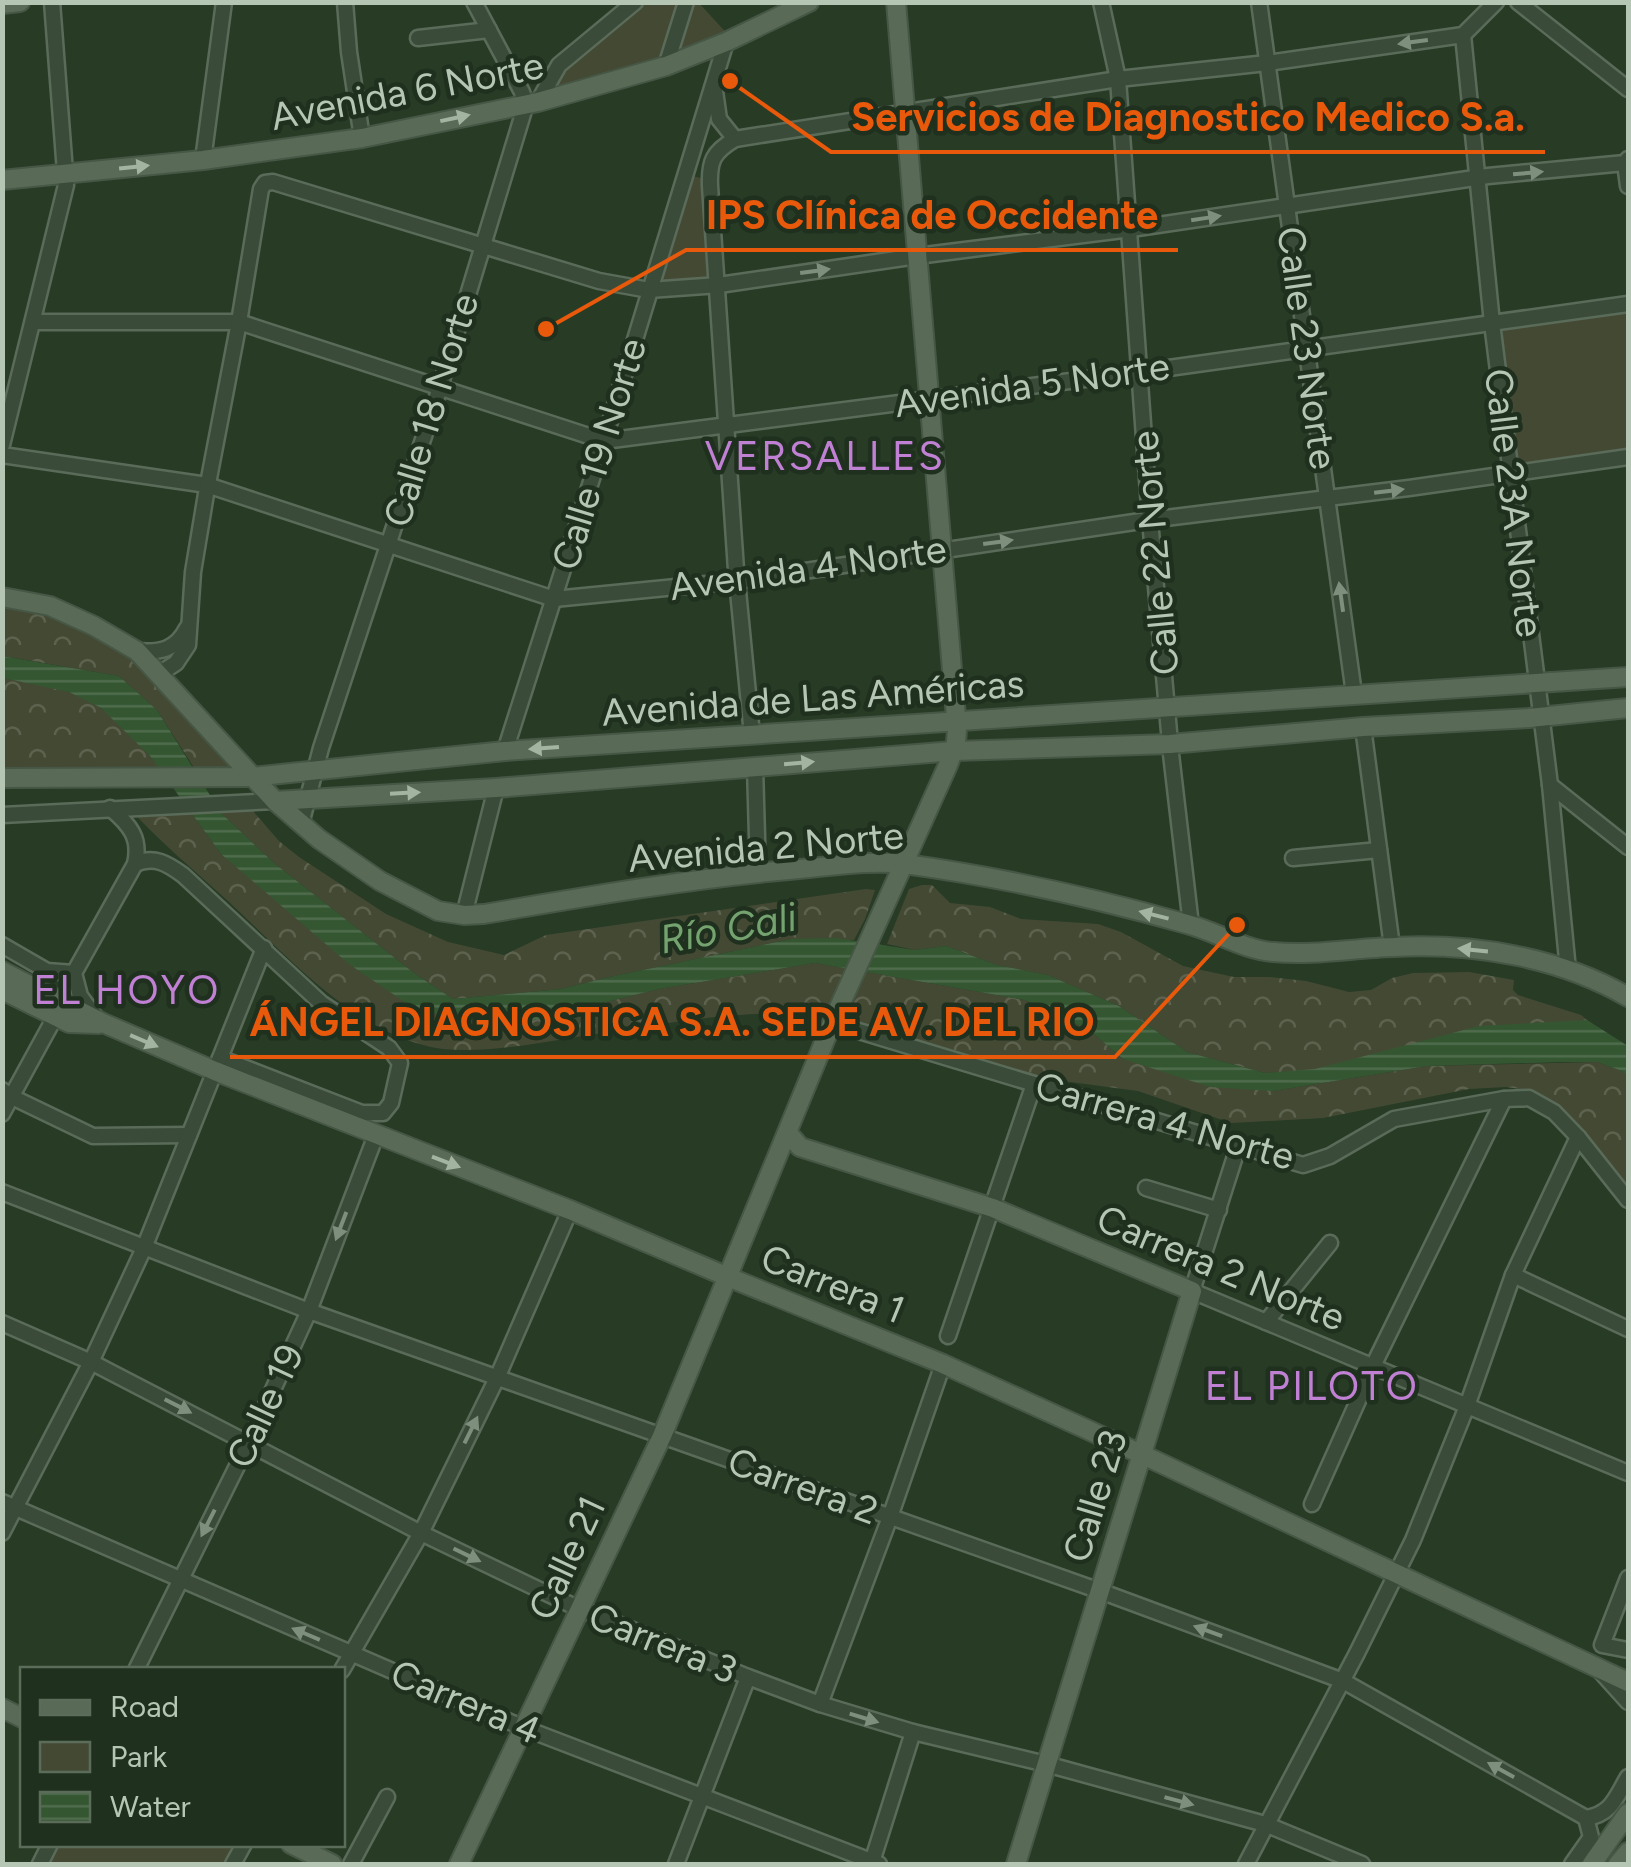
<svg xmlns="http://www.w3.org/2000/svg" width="1631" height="1867" font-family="Figtree,sans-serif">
<defs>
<pattern id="forest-crowns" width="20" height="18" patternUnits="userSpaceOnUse" patternTransform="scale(2.5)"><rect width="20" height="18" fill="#444934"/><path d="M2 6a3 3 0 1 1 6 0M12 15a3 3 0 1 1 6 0" fill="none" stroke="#5d624f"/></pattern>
<pattern id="water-rules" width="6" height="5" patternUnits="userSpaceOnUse" patternTransform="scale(2.5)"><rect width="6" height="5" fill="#345631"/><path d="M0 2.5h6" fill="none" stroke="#4f6d4c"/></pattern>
</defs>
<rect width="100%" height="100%" fill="#273b25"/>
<g fill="url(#forest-crowns)">
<path d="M2,597L50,606L137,651L251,777H200L157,710L119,676L3,656Z"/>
<path d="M2,678C23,682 45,685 66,691C108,703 142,745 168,779L3,778Z"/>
<path d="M129,808L192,814L221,854L406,1003L533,1020L659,989L815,963L1025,1000L1089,1030L1123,1059L1273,1091L1427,1066L1597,1062L1622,1071L1628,1078V1189L1584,1133L1553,1101L1528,1090L1506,1087L1469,1089L1323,1118L1231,1123L1138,1091L1033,1077L835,1017C759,1006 684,1021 609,1032C559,1039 493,1054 443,1049C359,1038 287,956 228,901C195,871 159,841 129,808Z"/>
<path d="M252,810L279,841L299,857L386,914L448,942L504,955L546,935L866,889L875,890L865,919L854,940L791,939L614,976L561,989L453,999L414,973L274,863L221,813Z"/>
<path d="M922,885H932L950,903L990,907L1021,919L1098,924L1121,932L1183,966L1234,977H1269L1306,981L1349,992L1371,990L1392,978L1413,973L1469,972L1514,980L1513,990L1518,995L1581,1015L1587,1020L1526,1025L1315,1070L1265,1073L1187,1052L1119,1006L1048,975L997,965L946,946L915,950L887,944L909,889Z"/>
</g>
<g fill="#444934">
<path d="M635,3H699L732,39L538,102L545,86Z"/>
<path d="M692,176L705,179L719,285L649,290Z"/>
<path d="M1628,304V457L1512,474L1492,323Z"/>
<path d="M50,1845H244L233,1864H40Z"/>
</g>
<path fill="url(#water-rules)" d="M2,656L119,676L157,710L221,813L274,863L414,973L453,999L561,989L614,976L791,939L836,938L915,950L946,946L997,965L1048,975L1119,1006L1187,1052L1265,1073L1315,1069L1479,1026L1587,1020L1628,1046V1078L1622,1071L1597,1062H1562L1427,1066L1273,1091L1210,1087L1123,1059L1089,1030L1025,1000L815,963L659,989L533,1020L444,1017L406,1003L349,964L221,854L150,756L101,708L69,692L3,678Z"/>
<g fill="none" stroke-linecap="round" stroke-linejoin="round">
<defs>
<g id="minor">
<path d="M345,2L349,52L362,138"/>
<path d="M1101,2L1118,79L1150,520L1171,754L1191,925"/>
<path d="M1259,2L1354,694"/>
<path d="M1518,2L1628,89"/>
<path d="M1463,35L1492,323L1550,785L1568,970"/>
<path d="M418,38L489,30"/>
<path d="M666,66L686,2"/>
<path d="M715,91L719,119L735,139"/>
<path d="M538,102L559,65L635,2"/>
<path d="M203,160L224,2"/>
<path d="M1625,163L1628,186"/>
<path d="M33,322H239L604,441L1140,372L1628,304"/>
<path d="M2,445L66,185L52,2"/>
<path d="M2,455L207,485L554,599L737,581L1141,521L1409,488L1628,457"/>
<path d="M137,651C160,653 176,650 187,628"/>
<path d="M159,674L176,663L188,645L193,572L206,494L239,322L261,189L265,183L273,182L599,281L649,290L719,285L917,256L1131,229L1488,176L1625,163L1628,159"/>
<path d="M1363,727L1392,947"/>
<path d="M752,735L736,570L710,186C709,161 713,152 735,139L1118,79L1267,63L1463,35L1496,2"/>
<path d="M505,751L604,441L726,42"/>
<path d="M755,767L758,872"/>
<path d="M1550,785L1628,847"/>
<path d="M2,815L275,801"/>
<path d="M301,824L321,748L436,400L526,104L522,92L474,2"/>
<path d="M1293,858L1379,850"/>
<path d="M135,864C154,855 168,864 183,875L321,1003L389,1048L400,1063L391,1103L383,1113H362L220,1058"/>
<path d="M464,915L496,788"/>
<path d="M2,945L47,971L74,973"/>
<path d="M94,1015L80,996L74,973L135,864C141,838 130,825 110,808"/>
<path d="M832,1023L1303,1165L1330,1156L1394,1119L1504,1099L1529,1098L1554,1112L1578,1137L1628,1200"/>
<path d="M2,1090L12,1097L93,1136L189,1135"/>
<path d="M2,1114L55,1017"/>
<path d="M1238,1147L1192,1291L1628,1473"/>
<path d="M1146,1188L1219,1210"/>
<path d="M2,1192L309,1311L1100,1591L1343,1681L1586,1818C1612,1814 1616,1797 1628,1777"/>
<path d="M1513,1275L1628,1329"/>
<path d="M1266,1322L1330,1243"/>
<path d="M2,1323L91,1362L421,1533L569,1604L748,1677L820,1704L913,1732L1046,1764L1265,1824L1362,1864"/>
<path d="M948,1336L1034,1084"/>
<path d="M2,1502L524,1728L879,1864"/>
<path d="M1312,1504L1377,1358L1504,1099"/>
<path d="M2,1533L91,1362L144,1248L264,948"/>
<path d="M1628,1578L1602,1645L1628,1650"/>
<path d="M136,1670L249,1442L309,1311L376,1135"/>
<path d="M342,1670L421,1533L497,1378L570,1210"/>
<path d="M1601,1672L1628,1702"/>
<path d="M820,1704L890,1517L943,1364"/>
<path d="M872,1862L913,1732"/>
<path d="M40,1864L50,1844"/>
<path d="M233,1864L244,1844"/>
<path d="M351,1864L387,1797"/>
<path d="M676,1864L748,1677"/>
<path d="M1246,1864L1357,1653L1413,1540L1467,1406L1513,1275L1578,1137"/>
<path d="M1572,1864L1591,1837L1586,1818"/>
</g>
<g id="major">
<path d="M2,4L20,2"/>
<path d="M2,180L203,160L362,138L538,102L666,66L726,42L809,2"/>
<path d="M2,597L50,606L94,626L137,651L275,801L319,839L380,881L438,911L464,915L484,914C589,896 694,878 799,869C834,866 870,860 905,864C1000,877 1095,898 1187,924C1215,931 1244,950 1273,952C1314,956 1354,948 1394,947C1474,943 1559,957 1628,997"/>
<path d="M2,778L251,777L505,751L1628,677"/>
<path d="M275,801L496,788L954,751L1170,744L1363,727L1529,718L1628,708"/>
<path d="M2,971L103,1023L215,1071L570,1210L728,1277L943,1364L1141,1454L1628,1682"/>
<path d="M2,990L69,1023L99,1024"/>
<path d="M788,1133L800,1147L993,1208L1192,1291L1016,1864"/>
<path d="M2,1708L22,1718"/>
<path d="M291,1844L332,1864"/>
<path d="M459,1864L662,1436L832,1023L948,765L956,743L957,729L896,2"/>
<path d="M1592,1864L1628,1813"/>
<path d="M1618,1864L1628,1852"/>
</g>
</defs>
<use href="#minor" stroke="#5a6b59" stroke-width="19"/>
<use href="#major" stroke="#465745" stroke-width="22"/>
<use href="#minor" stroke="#3a4b39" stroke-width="14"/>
<use href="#major" stroke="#596b57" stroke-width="18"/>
</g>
<defs><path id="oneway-solid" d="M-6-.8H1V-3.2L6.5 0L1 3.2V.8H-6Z" transform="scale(2.5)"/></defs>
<g fill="#7e8f7d">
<use href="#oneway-solid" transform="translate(1413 42) rotate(172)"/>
<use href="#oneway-solid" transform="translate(1528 173) rotate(-5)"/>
<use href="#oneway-solid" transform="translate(1206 218) rotate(-9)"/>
<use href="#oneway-solid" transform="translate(815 271) rotate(-8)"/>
<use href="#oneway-solid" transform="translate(1389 491) rotate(-7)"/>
<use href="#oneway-solid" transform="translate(998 542) rotate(-8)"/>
<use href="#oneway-solid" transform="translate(1341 597) rotate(-98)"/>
<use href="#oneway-solid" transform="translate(341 1226) rotate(111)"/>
<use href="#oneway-solid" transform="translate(178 1406) rotate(27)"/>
<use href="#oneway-solid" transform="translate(471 1430) rotate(-64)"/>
<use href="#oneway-solid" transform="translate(208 1523) rotate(117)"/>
<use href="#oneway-solid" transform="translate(467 1555) rotate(26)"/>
<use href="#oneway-solid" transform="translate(1208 1631) rotate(-160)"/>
<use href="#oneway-solid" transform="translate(306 1634) rotate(-157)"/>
<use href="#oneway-solid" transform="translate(864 1718) rotate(17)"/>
<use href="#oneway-solid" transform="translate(1501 1770) rotate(-151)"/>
<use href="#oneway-solid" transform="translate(1179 1801) rotate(15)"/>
</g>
<g fill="#a3b4a1">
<use href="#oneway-solid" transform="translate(455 118) rotate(-12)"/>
<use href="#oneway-solid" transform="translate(134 167) rotate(-6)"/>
<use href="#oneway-solid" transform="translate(544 748) rotate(176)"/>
<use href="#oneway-solid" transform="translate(799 763) rotate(-5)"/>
<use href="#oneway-solid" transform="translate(405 793) rotate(-3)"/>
<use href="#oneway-solid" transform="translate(1154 915) rotate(-166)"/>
<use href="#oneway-solid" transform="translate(1473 950) rotate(-174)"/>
<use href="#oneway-solid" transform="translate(144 1041) rotate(23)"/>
<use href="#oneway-solid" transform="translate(446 1162) rotate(21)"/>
</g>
<g text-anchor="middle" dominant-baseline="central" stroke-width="9" stroke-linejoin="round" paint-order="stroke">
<g font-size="38" fill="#b5c6b4" stroke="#1f301e">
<text transform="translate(407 91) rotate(-11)">Avenida 6 Norte</text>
<text transform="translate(1307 348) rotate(82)">Calle 23 Norte</text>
<text transform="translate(1032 385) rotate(-8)">Avenida 5 Norte</text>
<text transform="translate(431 410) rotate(-73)">Calle 18 Norte</text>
<text transform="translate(599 454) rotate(-73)">Calle 19 Norte</text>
<text transform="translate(1514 503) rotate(83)">Calle 23A Norte</text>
<text transform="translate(1155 553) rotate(-95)">Calle 22 Norte</text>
<text transform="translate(808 568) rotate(-8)">Avenida 4 Norte</text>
<text transform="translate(813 698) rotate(-4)">Avenida de Las Américas</text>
<text transform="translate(766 847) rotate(-5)">Avenida 2 Norte</text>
<text transform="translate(1165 1121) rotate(16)">Carrera 4 Norte</text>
<text transform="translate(1221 1268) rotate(23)">Carrera 2 Norte</text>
<text transform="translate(833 1284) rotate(22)">Carrera 1</text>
<text transform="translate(265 1406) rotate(-65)">Calle 19</text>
<text transform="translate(803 1486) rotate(20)">Carrera 2</text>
<text transform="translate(1095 1496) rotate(-73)">Calle 23</text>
<text transform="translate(567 1558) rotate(-65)">Calle 21</text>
<text transform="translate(663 1643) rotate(22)">Carrera 3</text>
<text transform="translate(466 1702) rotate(23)">Carrera 4</text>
</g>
<g font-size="40" letter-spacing="2.5" fill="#c080d4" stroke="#1f301e">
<text x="825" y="456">VERSALLES</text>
<text x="127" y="990">EL HOYO</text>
<text x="1312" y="1386">EL PILOTO</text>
</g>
<g font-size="40" font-style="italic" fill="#75a370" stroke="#1f301e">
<text transform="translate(728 928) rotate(-10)">Río Cali</text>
</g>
</g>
<path fill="none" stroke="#e8590c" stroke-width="4" d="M730 81L831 152H1545M546 329L686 250H1178M1237 925L1115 1057H230"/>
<g fill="#e8590c" stroke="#1f301e" stroke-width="4">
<circle cx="730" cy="81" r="10"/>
<circle cx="546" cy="329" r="10"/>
<circle cx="1237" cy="925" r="10"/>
</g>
<g font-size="40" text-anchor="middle" font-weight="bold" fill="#e8590c" stroke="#1f301e" stroke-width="9" stroke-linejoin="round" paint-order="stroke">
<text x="1188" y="131">Servicios de Diagnostico Medico S.a.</text>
<text x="932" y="229">IPS Clínica de Occidente</text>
<text x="672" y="1036">ÁNGEL DIAGNOSTICA S.A. SEDE AV. DEL RIO</text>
</g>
<rect width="1631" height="1867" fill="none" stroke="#b5c6b4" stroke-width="10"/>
<rect x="20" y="1667" width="325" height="180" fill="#1f301e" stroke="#5b6c5a" stroke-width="2.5"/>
<rect x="40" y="1700" width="50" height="15" fill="#596b57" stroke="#5b6c5a" stroke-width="2.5"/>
<text x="110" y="1717" font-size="30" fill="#b5c6b4">Road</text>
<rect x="40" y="1742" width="50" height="30" fill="#444934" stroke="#5b6c5a" stroke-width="2.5"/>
<text x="110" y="1767" font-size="30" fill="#b5c6b4">Park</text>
<rect x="40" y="1792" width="50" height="30" fill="url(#water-rules)" stroke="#5b6c5a" stroke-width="2.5"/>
<text x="110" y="1817" font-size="30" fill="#b5c6b4">Water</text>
</svg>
